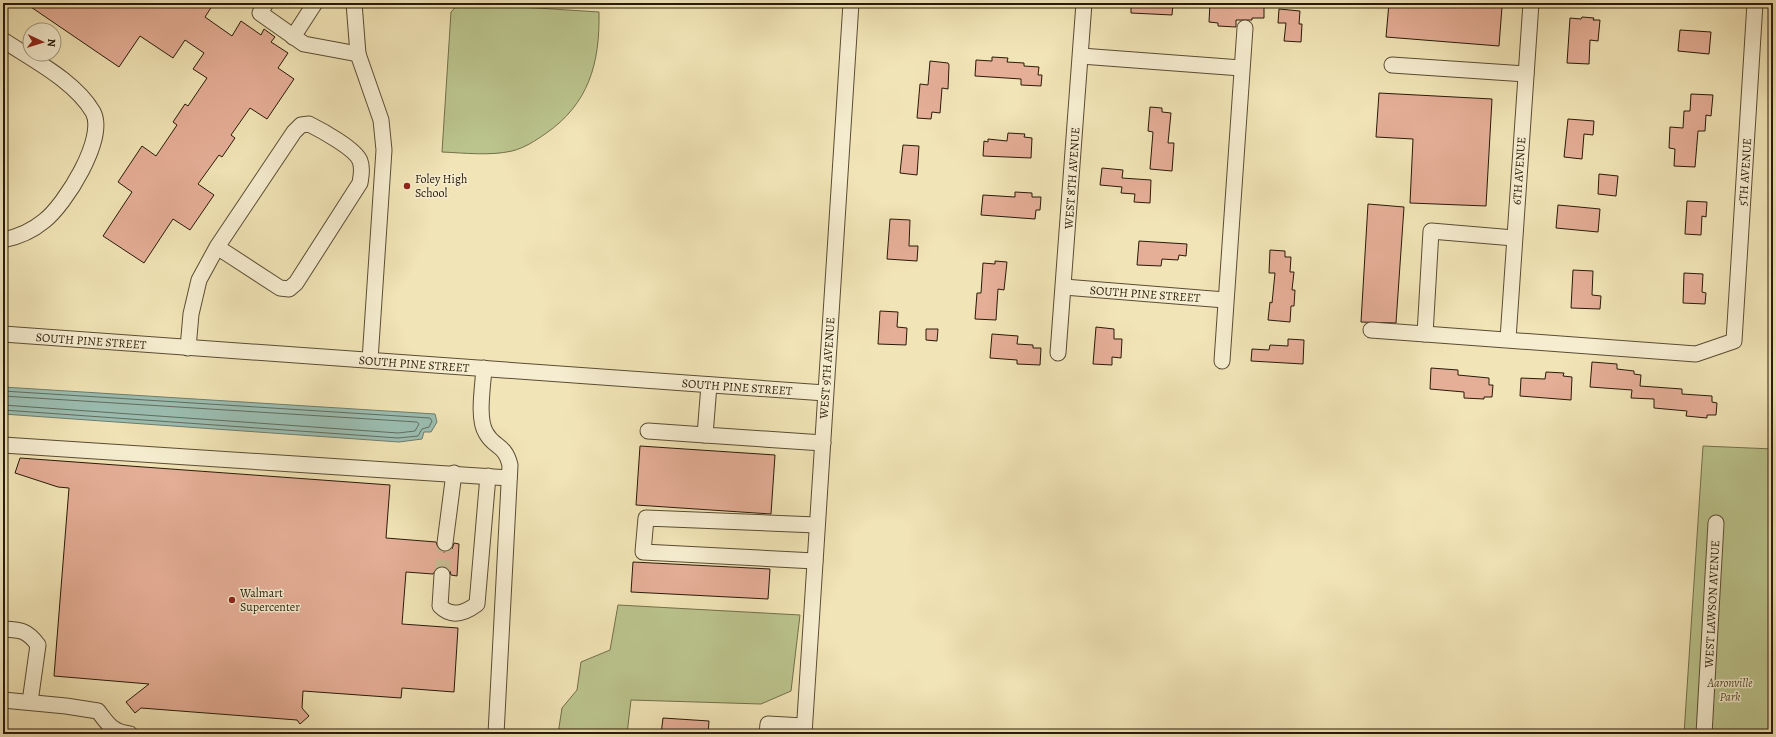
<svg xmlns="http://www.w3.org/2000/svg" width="1776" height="737" font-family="Alegreya,serif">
<rect width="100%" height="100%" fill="#f1e4b6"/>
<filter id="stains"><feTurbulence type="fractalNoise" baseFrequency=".005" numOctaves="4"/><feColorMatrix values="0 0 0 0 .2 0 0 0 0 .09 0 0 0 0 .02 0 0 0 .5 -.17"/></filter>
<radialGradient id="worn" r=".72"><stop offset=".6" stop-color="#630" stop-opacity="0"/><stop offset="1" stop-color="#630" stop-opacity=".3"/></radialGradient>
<g fill="#bbc48d" stroke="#726f4b">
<path d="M459,3L599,12C600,63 589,104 545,134C535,141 524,148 512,151C490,156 465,153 442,152L451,12Z"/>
<path d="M1703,446L1773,449V734H1684Z"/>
<path d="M618,605L800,615L791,691L761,704L631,700L627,734H558L562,708L577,690L581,662L610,650Z"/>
</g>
<path fill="#9bbeb2" stroke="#6d7c6e" d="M3,387L435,414L437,422L431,432H424L422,439L399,442L3,414Z"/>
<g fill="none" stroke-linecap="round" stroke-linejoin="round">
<g stroke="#626c5e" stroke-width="1">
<path d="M3,391L430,418L432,421L429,427L422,429L418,436L398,438L3,410"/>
<path d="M3,396L417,422L419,424L415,431L398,433L3,405"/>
</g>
</g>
<g fill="#e5ae97" stroke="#281a09">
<path d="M25,3H214L205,17L232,36L241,21L261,35L264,29L275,37L271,42L288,53L278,68L294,79L267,119L250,108L231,135L235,138L222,157L219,155L198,184L214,195L190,230L173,219L144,263L103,236L132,192L118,182L142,146L156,156L177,125L173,122L185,104L188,106L207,78L193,69L204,53L185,40L173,58L140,36L119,67Z"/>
<path d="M1131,3H1173L1172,15L1131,13Z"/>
<path d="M1210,3H1264V18H1252V20H1236V27L1218,26V23L1209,22Z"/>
<path d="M1389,3H1457L1502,7L1499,46L1386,37Z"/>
<path d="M1279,9L1300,11L1299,24H1302L1301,42L1284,41L1286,23H1278Z"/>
<path d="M1582,17L1594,18L1593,20H1600L1598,41L1590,40L1589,64L1567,63L1570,18L1581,19Z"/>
<path d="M1680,30L1711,32L1709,54L1678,51Z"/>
<path d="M992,57L1008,58L1007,62L1024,63V66L1039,67L1038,75H1042L1041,86L1021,85V79L975,76L976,60L992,61Z"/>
<path d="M930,61L948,63L949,65L948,89L942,88L940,113L932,112L931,119L917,118L920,84L928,85Z"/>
<path d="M1379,93L1492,99L1486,206L1410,203L1413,139L1376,137Z"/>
<path d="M1691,94L1713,95L1711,116L1706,115L1705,131H1698L1695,167L1674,166L1675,149L1669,148L1670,127L1683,128L1684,111H1690Z"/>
<path d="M1150,107L1162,108V112L1171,113L1168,143H1174L1172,171L1150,169L1153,132L1148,131Z"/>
<path d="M1568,119L1594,121L1593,135L1584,134L1582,159L1564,157Z"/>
<path d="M1008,133L1025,134L1024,137L1032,138L1031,158L983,156L984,141L988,142V139L1007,141Z"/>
<path d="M903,145L919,146L917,175L900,173Z"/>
<path d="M1102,168L1123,170L1122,178L1151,180L1150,203L1134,202L1135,194L1121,193L1122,187L1100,185Z"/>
<path d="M1599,174L1618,176L1616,196L1598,194Z"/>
<path d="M1015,192L1032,193V197H1041L1040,210H1036L1035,219L981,215L983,195L1015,197Z"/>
<path d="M1687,201L1707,202L1706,217L1702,216L1701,235L1685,234Z"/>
<path d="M1368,204L1404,207L1396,323L1361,322Z"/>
<path d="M1558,205L1600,209L1598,232L1556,228Z"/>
<path d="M890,219L910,220L909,246H918L917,261L887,259Z"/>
<path d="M1139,241L1187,244L1186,256L1179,255L1178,260L1162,259L1161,266L1137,265Z"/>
<path d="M1270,250L1285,251V257H1291L1290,272H1294L1292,290H1295L1294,306H1291L1290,322L1268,320L1270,302L1272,303L1275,273H1269Z"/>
<path d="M995,261L1007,262L1004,290L998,289L996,320L975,319L977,293H981L983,263L995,264Z"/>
<path d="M1573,270L1593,271L1592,295L1601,296L1600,309L1571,308Z"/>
<path d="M1684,273L1703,274L1702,292L1706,293L1705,304L1683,303Z"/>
<path d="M880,311L898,312L897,327L907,328L906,345L878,344Z"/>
<path d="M1096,327L1114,329V339H1122L1121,358L1112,357V365L1093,364Z"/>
<path d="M926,329H938L937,341L926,340Z"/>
<path d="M992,334L1018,336L1017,344L1033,345V348H1041L1040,365L1017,364V360L990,358Z"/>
<path d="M1288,339L1304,340L1303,364L1251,361L1252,349L1269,350L1270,345L1288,346Z"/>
<path d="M1592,362L1617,364V369L1634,371V374L1641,375L1640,386L1682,389V394L1712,396V402L1717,403L1716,415H1707V418L1686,416L1687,411L1654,408V399L1631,398L1632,390L1590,387Z"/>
<path d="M1431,368L1458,370V375L1489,378V385H1493L1492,397H1484V399L1464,398V392L1430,389Z"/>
<path d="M1546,372L1564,373L1563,376L1572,377L1571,400L1520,396L1521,378L1545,379Z"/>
<path d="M640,446L775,455L771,514L636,505Z"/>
<path d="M20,458L390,485L386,538L436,542L439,550L444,552L452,549L454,543L459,544L457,576L451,575L450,571L443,566L438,567L433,574L406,572L402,624L458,628L454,692L402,688L401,698L303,691L302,708L309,716L300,724L297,720L141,708L135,713L126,702L149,684L54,676L69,488L58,487L15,473Z"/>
<path d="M633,562L770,569L768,599L631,592Z"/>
<path d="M663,718L709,721L708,734H661Z"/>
</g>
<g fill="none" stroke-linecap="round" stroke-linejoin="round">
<path stroke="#c9bc93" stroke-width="15" stroke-dasharray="15 8" stroke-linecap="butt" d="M442,575L445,543"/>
<defs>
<g id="minor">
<path d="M266,3L260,13L304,44L358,54"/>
<path d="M354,3L358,54L381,120L384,150L370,360"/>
<path d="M293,37L315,3"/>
<path d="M3,40C33,60 75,81 93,112C107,138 65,205 44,221C32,231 18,237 3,240"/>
<path d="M1081,56L1241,68"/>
<path d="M1392,65L1526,74"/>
<path d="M1064,287L1225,300"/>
<path d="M1371,330L1696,354L1734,341L1755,3"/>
<path d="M3,334L825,393"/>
<path d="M1425,334L1431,231L1514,238"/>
<path d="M1508,339L1531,3"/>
<path d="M188,348L191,314L199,280L217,247L294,132L301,125L309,124C321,130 356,149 360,161C363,168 361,176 360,183L296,283L289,289L280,288L217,247"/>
<path d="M1058,353L1084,3"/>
<path d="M1222,361L1245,28"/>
<path d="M484,368C483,386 477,419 486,433C494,448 505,444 510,465L496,734"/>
<path d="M709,385L705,435L823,443"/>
<path d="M648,431L705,435"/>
<path d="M3,445L509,478"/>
<path d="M445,543L454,473"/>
<path d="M815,561L643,552L646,518L816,525"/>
<path d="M442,575L440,606C452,618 465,613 477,604L488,476"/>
<path d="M3,629C21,630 27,630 38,645L30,702"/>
<path d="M3,700L66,706L98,711C108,724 112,732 130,734"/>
<path d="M767,734L768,724L804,726"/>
<path d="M804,734L851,3"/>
<path d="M1704,734L1716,523"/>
</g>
</defs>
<use href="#minor" stroke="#5a4c34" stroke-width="17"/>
<use href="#minor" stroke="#f6edd0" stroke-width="15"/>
</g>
<g fill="#8f2418" stroke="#f6edd0" stroke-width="1.5">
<circle cx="407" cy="186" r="4"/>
<circle cx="232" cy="600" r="4"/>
</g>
<g text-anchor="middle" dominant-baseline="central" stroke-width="3" stroke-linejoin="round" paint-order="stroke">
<g font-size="12" fill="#281a09" stroke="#f6edd0">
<text transform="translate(1519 171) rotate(-86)">6TH AVENUE</text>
<text transform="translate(1745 172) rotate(-86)">5TH AVENUE</text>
<text transform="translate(1072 178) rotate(-86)">WEST 8TH AVENUE</text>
<text transform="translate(1145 294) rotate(4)">SOUTH PINE STREET</text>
<text transform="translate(91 341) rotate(4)">SOUTH PINE STREET</text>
<text transform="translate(414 364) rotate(4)">SOUTH PINE STREET</text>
<text transform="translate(827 368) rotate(-86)">WEST 9TH AVENUE</text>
<text transform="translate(737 387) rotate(4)">SOUTH PINE STREET</text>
<text transform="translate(1712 604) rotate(-87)">WEST LAWSON AVENUE</text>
</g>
<g font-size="12" fill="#281a09" stroke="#f6edd0" text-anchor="start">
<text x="415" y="179">Foley High<tspan x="415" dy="14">School</tspan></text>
<text x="240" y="593">Walmart<tspan x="240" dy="14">Supercenter</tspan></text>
</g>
<g font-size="12" font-style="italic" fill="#544d31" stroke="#f6edd0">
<text x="1730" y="683">Aaronville<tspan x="1730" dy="14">Park</tspan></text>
</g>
</g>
<rect width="1776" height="737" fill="none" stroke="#f1e4b6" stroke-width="16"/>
<rect x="4" y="4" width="1768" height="729" fill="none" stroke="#281a09" stroke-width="2"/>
<rect x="8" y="8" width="1760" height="721" fill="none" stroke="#281a09"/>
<g transform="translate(42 42) rotate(94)"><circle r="19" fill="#f6edd0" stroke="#a49980"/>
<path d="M0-3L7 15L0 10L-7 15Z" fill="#8f2418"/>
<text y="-6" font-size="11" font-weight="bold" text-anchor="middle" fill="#281a09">N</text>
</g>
<rect width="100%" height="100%" filter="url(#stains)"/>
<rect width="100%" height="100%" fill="url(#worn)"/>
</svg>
